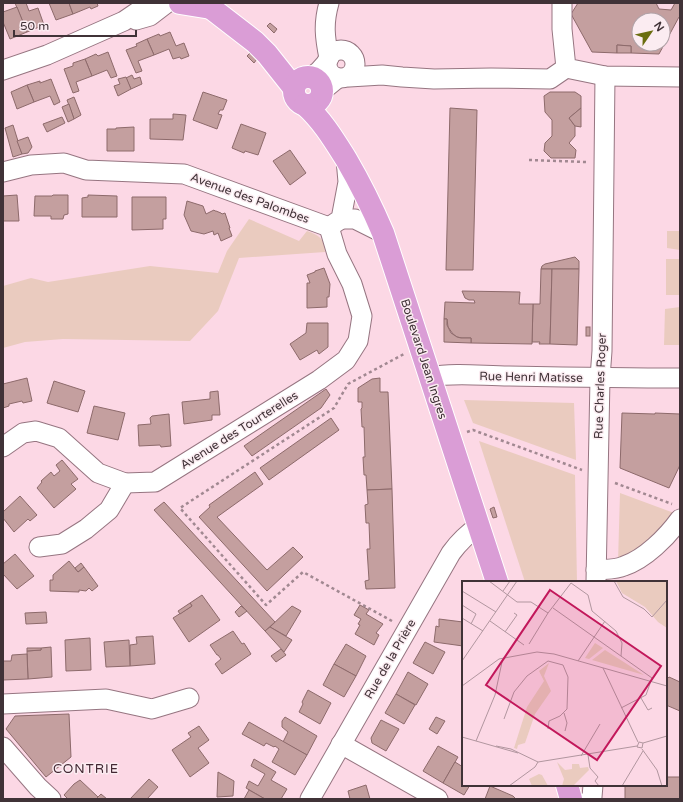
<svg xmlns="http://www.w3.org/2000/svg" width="683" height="802" font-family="'Varela Round',sans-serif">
<rect width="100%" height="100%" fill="#fcd8e5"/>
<g fill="#eacbbf">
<path d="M249,219L299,241L307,231C319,235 325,239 325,252L239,258L218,311L190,341L63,339L25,342L3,348V286L31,278L48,282L150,266L218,273L227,251Z"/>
<path d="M667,231H680V250L667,248Z"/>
<rect x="666" y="259" width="14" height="36"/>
<path d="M680,307V345H664L665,309Z"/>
<path d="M464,400L574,403L576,460L473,423Z"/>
<path d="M479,441L575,475L577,582H525Z"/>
<path d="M620,493L674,513L662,531L618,562Z"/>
</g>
<g fill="#c49f9f" stroke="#8d6a6b" fill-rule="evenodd">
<path d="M15,3H26L29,11L38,8L44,25L27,32Z"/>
<path d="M49,3H69L73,14L56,20Z"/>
<path d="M69,3H97L98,6L91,9L90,7L73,14Z"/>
<path d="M578,3H656L659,9L671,10L675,3H680V17H679L659,54L631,53V46L617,45V53L592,52L571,14ZM639,20H663V44H639Z"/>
<path d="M17,7L27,32L10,39L3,22V12Z"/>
<path d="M270,23L277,29L274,33L267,26Z"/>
<path d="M170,32L176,46L184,43L189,56L181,59L180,57L173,59L169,49L154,55L147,39L159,34L160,36Z"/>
<path d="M147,39L154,55L138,61L142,71L136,73L126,50L137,46L136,44Z"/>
<path d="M617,45L631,46V53H617Z"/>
<path d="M108,52L117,76L111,78L107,70L92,76L85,59L96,54L98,56Z"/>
<path d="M250,53L257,59L254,63L247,56Z"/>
<path d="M85,59L92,76L76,82L79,91L73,93L64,69L73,66V63Z"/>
<path d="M132,75L134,79L140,77L142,84L131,89L126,78Z"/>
<path d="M126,77L131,89L118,96L114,86L120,84L118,79Z"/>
<path d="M51,79L60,102L54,105L50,96L34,102L27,85L40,81V83Z"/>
<path d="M27,85L34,102L17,109L11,92Z"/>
<path d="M203,92L227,100L223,110H220L218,114L222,115L217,129L193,120Z"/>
<path d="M550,92H575L581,96V108L569,118L575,126V136L569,143L576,150L575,158H551L544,151L545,143L552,136V120L545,112L544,96Z"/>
<path d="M74,97L81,115L74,119L67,100Z"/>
<path d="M69,104L74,119L68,122L62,107Z"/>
<path d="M450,108L477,110L473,270H446Z"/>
<path d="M581,108V127L575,126L569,118Z"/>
<path d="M173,114L186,115L183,140L150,139V119H173Z"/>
<path d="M62,117L65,123L47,132L43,124Z"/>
<path d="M241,124L266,133L258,155L245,151L244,153L232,148Z"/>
<path d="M13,125L22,154L13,157L5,128Z"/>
<path d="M134,127V151H107V129H116V128Z"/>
<path d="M28,137L32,147L28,153L22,154L17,141Z"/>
<path d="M290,150L306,173L290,185L273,161Z"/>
<path d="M17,195L19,221H3V196Z"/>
<path d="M53,195H68V214L64,215L63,219H51V216H34L35,196H52Z"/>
<path d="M88,195L117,196V217H82V198L88,197Z"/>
<path d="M132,197H166V219H163V229L132,230Z"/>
<path d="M187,201L203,206L206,214L214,210L215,211H216L221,213L222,214L225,213L230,228H229L232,236L221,241L218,233L214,235L213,231L204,234L191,231L184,215Z"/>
<path d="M575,257L579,261V269H541L542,266L545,264Z"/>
<path d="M324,268L330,284L329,297H327V307L307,308V283H310L307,275L315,272V271Z"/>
<path d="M541,269H552L550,344H539L540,342H532L533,304H540Z"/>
<path d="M552,269H579L577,345L550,344Z"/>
<path d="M462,291L520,292L519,304H533L532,344L471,343V338H462L457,337L453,334L448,327L447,319H444L445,302L475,303L474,300H469L465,298Z"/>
<path d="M444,319H447V325L451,333L457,337L461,338H471V343L444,342Z"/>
<path d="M307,323H328V347L319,354L317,350L300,360L290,344L306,333Z"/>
<rect x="586" y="327" width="4" height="9"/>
<path d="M27,378L32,401L23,403L22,401L9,404V406L3,408V384Z"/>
<path d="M380,378V392H388L392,489L367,490L366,475H364L363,457H365L364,427H362L361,409L362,408V402H358V388L372,379Z"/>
<path d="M54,381L85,391L78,412L47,403Z"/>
<path d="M326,389L330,395L321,408L252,456L244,446Z"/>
<path d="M218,391L220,415H212V420L184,424L182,402L210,399V392Z"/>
<path d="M94,406L125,413L118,440L87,433Z"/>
<path d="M622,413L655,414V413L680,414V465L669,488L620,468Z"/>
<path d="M169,414L171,446L161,447L160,445L139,446L138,425L151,424L150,418L152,416Z"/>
<path d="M331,418L339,430L269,480L260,468Z"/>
<path d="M62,460L78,479L71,484L76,489L54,508L37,488L42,482L41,481L51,472L54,476L60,471L56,465Z"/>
<path d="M255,472L263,484L217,517L267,570L293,547L303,557L267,591L199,517L210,507L209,505Z"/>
<path d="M392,489L395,588L366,589L365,581L369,580L367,549H370L369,523H366L365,505L368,504L367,490Z"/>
<path d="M20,496L37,515L30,521L28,519L14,532L3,518V512Z"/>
<path d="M164,502L275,622L265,631L154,510Z"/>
<path d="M494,507L497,517L493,518L490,509Z"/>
<path d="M15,554L34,576L17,589L3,574V564Z"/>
<path d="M69,561L78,572L84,567L98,586L92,591L89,588L86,591L79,590V592L50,591V580H53V575Z"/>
<path d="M81,563L84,567L78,572L75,568Z"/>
<path d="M202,595L220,620L189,642L173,618L192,606L190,603Z"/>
<path d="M190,603L192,606L180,614L178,611Z"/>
<path d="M360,605L369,610L366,614L383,624L376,633L379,635L374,645L355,634L360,625L358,624L361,619L354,615Z"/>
<path d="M241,606L247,611L239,617L235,612Z"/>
<path d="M292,606L301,611L286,636L270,627Z"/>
<path d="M46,612L47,623L26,624L25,613Z"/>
<path d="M439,619L463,622V646L434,642L436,626L439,627Z"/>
<path d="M270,627L292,640L284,652L265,631Z"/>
<path d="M233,631L242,644L244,643L251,654L222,674L215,664L221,659L218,655H217L210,645Z"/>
<path d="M153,636L155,664L130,666V645L137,644L136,637Z"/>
<path d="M90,638L91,670L66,671L65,640Z"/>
<path d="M129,640L130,666L106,667L104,642Z"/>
<path d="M425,642L445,652L433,674L413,663Z"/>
<path d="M346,644L366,656L356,676L334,664Z"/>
<path d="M51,647L52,677L28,679L27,651L41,650V648Z"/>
<path d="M27,648H41V650L27,651Z"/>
<path d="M281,649L286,655L276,662L271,656Z"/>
<path d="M27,654L28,679L3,680V661H11L12,655Z"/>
<path d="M334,664L356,676L344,697L323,685Z"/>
<path d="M408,672L428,684L416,705L396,694Z"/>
<path d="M669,677L680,682V711L666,705V678H668Z"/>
<path d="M308,690L331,703L320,724L299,712L303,704L302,702Z"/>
<path d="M396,694L415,705L404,724L385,713Z"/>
<path d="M69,714L71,757L46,777L6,729L15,716Z"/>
<path d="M285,717L317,736L307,755L283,742L288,732L282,727V721Z"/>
<path d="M436,717L445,721L437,734L429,729Z"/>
<path d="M381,720L399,729L386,751L372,743L371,738Z"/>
<path d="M249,722L307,755L295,775L272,762L279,749L275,746L274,747L266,743L264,746L242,734Z"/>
<path d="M199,726L209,740L198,748L209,763L190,777L172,750L191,737L188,733Z"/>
<path d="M438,746L458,757L443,783L423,771Z"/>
<path d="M254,759L276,772L271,780L287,789L281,799H265L246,788L249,781L258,786L265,774L251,766Z"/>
<path d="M455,762L463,767V785H470L464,795L443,783Z"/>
<path d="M218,772L234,781L233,796L217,797Z"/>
<path d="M666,777H680V799H625V785H666Z"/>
<path d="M149,779L158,787L147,799H130Z"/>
<path d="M80,780L98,797L96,799H68L64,795L74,784Z"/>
<path d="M366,785L370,799H350L348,791Z"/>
<path d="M490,786L513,796L516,799H485Z"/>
<path d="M249,790L265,799H244Z"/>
<path d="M101,794L107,799H96Z"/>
</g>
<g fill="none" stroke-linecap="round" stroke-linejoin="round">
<defs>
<g id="minor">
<path d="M562,3V29L566,68L605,76L680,77"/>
<path d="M136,20L150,16L167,3"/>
<circle cx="341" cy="64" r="14"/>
<path d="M329,58C325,38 323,24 329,3"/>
<path d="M3,70L47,55L124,21L143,8L147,3"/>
<path d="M349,77L382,75L402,77L434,79L491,78L550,79L566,68"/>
<path d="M310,78L319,71L327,62"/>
<path d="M321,92L338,78"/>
<path d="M3,172L31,165L64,163L86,170L184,174L329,227"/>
<path d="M341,219H355L383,233"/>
<path d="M329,227L341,219L348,182L346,159"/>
<path d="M430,377C455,372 483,376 509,376C566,377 623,378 680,378"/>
<path d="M3,447L23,433L36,431L59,438L98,473L125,483L155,482L319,380L346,360L358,341L362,316L352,284L337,254L329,227"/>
<path d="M39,547L62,544L86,529L109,510L125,483"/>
<path d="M596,570C605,569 615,570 624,566C645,559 667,537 680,519"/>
<path d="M596,582L600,378L602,351L605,76"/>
<path d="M3,704L106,699L152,709L189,698"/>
<path d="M341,744L438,799"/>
<path d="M3,747L38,787L51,799"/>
<path d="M310,799L451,553C459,542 467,534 479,526"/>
<path d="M590,799L592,797L593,785"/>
</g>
<g id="primary">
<path d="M180,3L211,8"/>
<path d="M206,3L211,8L255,42L267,54L294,88"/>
<circle cx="308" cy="91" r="14"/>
<path d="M305,105C322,120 334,140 346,159C360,183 372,207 383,233L497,582"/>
<path d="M567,785L571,799"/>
</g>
</defs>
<use href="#minor" stroke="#967581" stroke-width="21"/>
<use href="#primary" stroke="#fff" stroke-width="24"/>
<g stroke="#a18891" stroke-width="2.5" stroke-dasharray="3 3" stroke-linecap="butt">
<path d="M529,160L586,162"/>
<path d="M467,432L473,430L582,470"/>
<path d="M615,483L672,504"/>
<path d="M392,621L303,572L266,605L180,508L334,408L348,384L404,354"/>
</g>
<use href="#minor" stroke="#fff" stroke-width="19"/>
<use href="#primary" stroke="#da9dd6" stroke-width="22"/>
</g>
<g text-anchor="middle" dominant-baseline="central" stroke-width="3" stroke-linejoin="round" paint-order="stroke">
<g font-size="12" fill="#403237" stroke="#fbecf1">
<text transform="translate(250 198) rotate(20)">Avenue des Palombes</text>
<text transform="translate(424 359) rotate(72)">Boulevard Jean Ingres</text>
<text transform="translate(531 377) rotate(1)">Rue Henri Matisse</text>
<text transform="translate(600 386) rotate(-88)">Rue Charles Roger</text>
<text transform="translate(239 430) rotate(-32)">Avenue des Tourterelles</text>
<text transform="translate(390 659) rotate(-60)">Rue de la Prière</text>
</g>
<g font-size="13" letter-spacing="1" fill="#432833" stroke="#fbecf1">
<text x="86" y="769">CONTRIE</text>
</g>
</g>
<g transform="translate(462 581)">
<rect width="205" height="205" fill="#fcd8e5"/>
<path d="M154,0H205V47L196,41L183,26L160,12ZM133,62L141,67L127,78L123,77ZM143,69L182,94L130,79ZM87,82L82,95L89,110L73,133L63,162L56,164L55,168L52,167L65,126L82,100L77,90ZM95,181L103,189L110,188V183H117L118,187L126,186L127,189L111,205H100L102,198ZM77,193L80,194L86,205H70L67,198Z" fill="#eacbbf"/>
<path fill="none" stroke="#b1969f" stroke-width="1" d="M27,0L55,21H69L86,32L109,2L126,14L130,30L154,50L160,62L159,75M152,0L161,16L182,28L190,36L205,19M0,10L34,31M41,10L48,0M0,24L14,33L9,43M91,27L190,97L184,114L159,127M0,37L21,50M28,40L62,64M43,51L55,34L52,32M67,63L86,32M0,80L55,0M116,80L143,40M141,87L176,161M0,105L37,78L75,71L92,73L205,105M179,117L186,129L190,127M102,132L105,142L103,150M42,138L52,111L65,95L86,80M86,148L87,140L98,135L105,128L106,96L101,84L86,80M0,156L56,172M14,160L33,114L40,81M181,162L180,167L175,166L177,161L181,162L205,155M34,165L49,168L76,181M180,168L195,189L200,205M126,174L128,187L136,196L133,200L137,205M119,175L138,143M76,181L175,165M47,205L73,186L76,181M160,205L181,170"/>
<path fill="#c2185b" fill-opacity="0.15" stroke="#c2185b" stroke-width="2" d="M88,9L199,85L135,179L24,104Z"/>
<rect width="205" height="205" fill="none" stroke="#403237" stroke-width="2"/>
</g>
<rect width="683" height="802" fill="none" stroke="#403237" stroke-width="8"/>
<g transform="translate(651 32) rotate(56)"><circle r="19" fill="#fbecf1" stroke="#b0a2a7"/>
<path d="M0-3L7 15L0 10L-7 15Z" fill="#6a6d0f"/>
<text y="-6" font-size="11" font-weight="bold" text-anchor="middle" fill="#403237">N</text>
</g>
<path d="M14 30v6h122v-6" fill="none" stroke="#403237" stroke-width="2"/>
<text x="20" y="30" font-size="12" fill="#403237" stroke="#fbecf1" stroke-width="3" paint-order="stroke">50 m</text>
</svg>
